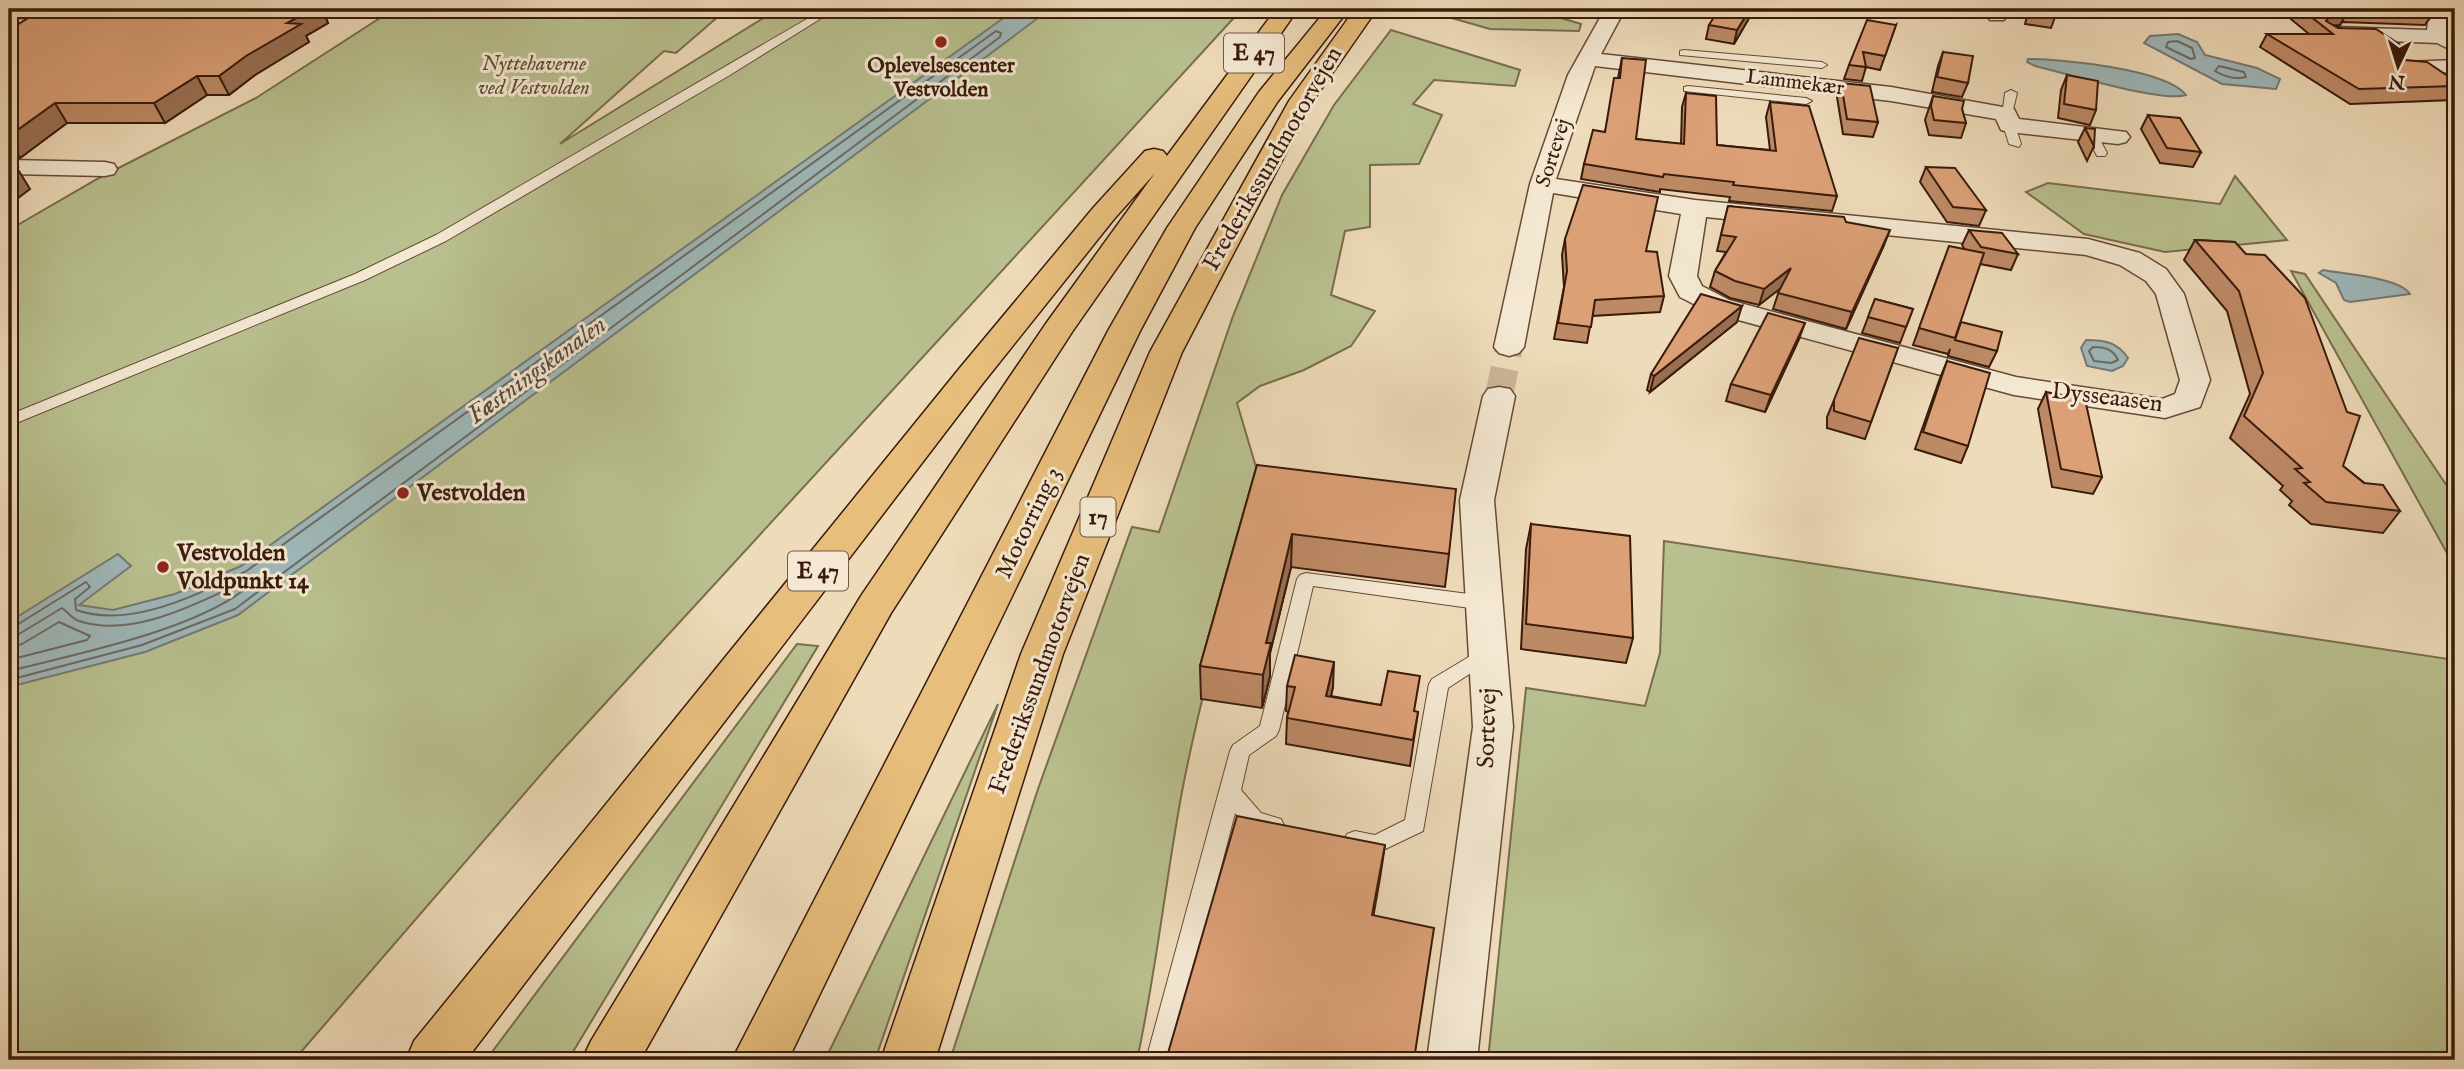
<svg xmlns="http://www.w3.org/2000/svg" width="2464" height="1069" font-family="'IM FELL English',serif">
<rect width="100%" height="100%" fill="#eedbb9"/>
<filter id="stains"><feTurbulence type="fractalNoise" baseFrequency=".00286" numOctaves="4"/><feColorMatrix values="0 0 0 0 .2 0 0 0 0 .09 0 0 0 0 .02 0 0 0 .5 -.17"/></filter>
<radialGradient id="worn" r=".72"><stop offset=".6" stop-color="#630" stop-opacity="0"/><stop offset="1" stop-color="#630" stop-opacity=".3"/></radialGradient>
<g fill="#b9c08f" stroke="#796d4d" stroke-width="2">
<path d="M394,9H727L676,53L664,51L560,144L778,9H1242L556,757L294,1060H9V230L99,178L256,98Z"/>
<path d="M1420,9H1531L1581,24L1579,31L1490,29Z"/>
<path d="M1391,30L1520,70L1515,86L1434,80L1413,104L1442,115L1419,164L1370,165V227L1345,231L1331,295L1375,311L1351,346L1304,370L1260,386L1237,403L1256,467V497C1229,597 1200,696 1181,797C1165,885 1156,973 1137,1060H950L1038,789L1132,527L1159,532L1233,316L1282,195L1334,105Z"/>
<path d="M2235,176L2287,240L2165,252L2084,234L2026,192L2048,183L2220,204Z"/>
<path d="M2291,271L2305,274L2455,498V556L2448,555Z"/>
<path d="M1664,541L2455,660V1060H1488L1526,688L1645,706L1660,653Z"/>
<path d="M797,644L818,646L568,1060H486Z"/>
<path d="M998,704L875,1060H825Z"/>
</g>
<g fill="#9eb8ba" stroke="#767974" stroke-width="2">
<path d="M1016,9H1050L238,615L145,652L9,687V622L118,554L131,566L79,605L113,610L175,594L241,566Z"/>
<path d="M2178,34L2197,42L2205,55L2257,68L2280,79L2276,89L2222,84L2144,43L2150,36Z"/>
<path d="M2028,59C2062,59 2166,69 2186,95C2162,103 2065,73 2035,66L2027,62Z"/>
<path d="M2323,270C2343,274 2399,277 2410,294L2350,302L2344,300L2336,283L2319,273Z"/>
<path d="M2086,340C2105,340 2117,342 2128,358L2123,366L2112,371L2087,366L2081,348Z"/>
</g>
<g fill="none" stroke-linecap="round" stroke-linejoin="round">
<g stroke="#6c6962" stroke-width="2">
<path d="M2177,41L2192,48L2195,58L2191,59L2166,47L2168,42Z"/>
<path d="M2219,66L2244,72L2246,77C2235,80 2225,77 2215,71Z"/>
<path d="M2093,347C2105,347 2113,349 2118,360L2111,363L2094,361L2089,351Z"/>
<path d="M9,627L15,626L86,582L90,587L75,599L76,610C131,629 195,595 245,572L996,31L1001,33L1000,37L235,609L142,645L9,680"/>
<path d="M9,636L19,634L62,608C68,612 72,619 79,621C134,639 199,602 248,580L252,583C203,629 76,654 9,671"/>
<path d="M9,647L22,644L59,622L90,636L87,640L9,660"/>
</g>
<path stroke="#cab496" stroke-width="28" stroke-dasharray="28 14" stroke-linecap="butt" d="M1499,396L1509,347"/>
<defs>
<g id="lane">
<path d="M824,9H836L730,75L446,241L365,280L9,426V415L355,274L436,235Z"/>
<path d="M1684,50L1822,62L1827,65L1822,68L1680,55V51Z"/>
<path d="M1688,86L1806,98L1812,101L1806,104L1684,91V87Z"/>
<path d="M2011,90L2017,93L2012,114L2002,116L2005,93Z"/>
<path d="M2009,122L2015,125L2021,144L2019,147L2009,144L2003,125Z"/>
<path d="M2088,132H2096L2107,153L2105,156H2097L2086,134Z"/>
<path d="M1306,573L1484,596L1491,598L1493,603L1491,608L1484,610L1313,586L1279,730L1276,736L1249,755L1241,790L1261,813L1281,819L1284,825L1281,831C1262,838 1246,827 1235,813L1171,1060H1146L1230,751L1233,745L1260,726L1297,579L1300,575Z"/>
<path d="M1487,646L1494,648L1497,653L1494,658L1448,688L1423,831L1377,853L1347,846L1344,840L1347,834L1355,831L1375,835L1405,820L1429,684L1432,679Z"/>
</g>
<g id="street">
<path d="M9,9H94L96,12L93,16L86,18H9Z"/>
<path d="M1605,9H1625L1601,54L1891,87L2014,109L2019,119L2126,132L2130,137L2126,142L2118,144L2009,132L2001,130L1996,119L1891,101L1595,66L1556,179L1695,200L2088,239L2140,253L2166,269L2184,294L2210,380L2200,407L2165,418L2014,395L1709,312L1680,297L1669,276L1681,214L1553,193L1524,347L1519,353L1509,356L1499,353L1494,347L1530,184L1568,75ZM1706,217L2086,255L2120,265L2146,281L2156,294L2180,380L2175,394L2162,399L2016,377L1729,300L1702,286L1697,276Z"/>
<path d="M1991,9H2011L2004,20H1990L1987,16Z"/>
<path d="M2440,9H2455V16L2446,29L2455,37V52L2437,43L2337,39L2330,37L2327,33L2330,29L2337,27L2427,30L2428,22Z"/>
<path d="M2455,60V72L2407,74L2399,73L2396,68L2399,63L2407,62Z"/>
<path d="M9,160L105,162L114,164L117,169L114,174L105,176L9,174Z"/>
<path d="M1499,387L1510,389L1515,396L1494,500L1513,727L1477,1060H1427L1473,727L1460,500L1483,396L1488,389Z"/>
</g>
<g id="highway">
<path d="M1276,9H1298L1072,332L891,613L640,1060H582L591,1041L861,596L1045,325L1155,173L1114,219L983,383L466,1060H406L414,1041L959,369L1094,207L1145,151L1154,149L1163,151L1167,156Z"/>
<path d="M1327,9H1349L1278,101L1195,228L1140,331L788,1060H732L1108,331L1167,228L1259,92Z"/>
<path d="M1355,9H1377L1313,101L1182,352L1063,654L935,1060H881L1021,654L1150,352L1289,101Z"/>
</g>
</defs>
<use href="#lane" stroke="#664a36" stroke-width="2"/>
<use href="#street" stroke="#664a36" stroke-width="3"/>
<use href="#highway" stroke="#391a0b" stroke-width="3"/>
<use href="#lane" fill="#f4e8d2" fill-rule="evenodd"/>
<use href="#street" fill="#f4e8d2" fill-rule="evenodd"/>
<use href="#highway" fill="#e7be7c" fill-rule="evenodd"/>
</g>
<g fill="#bd8a66" stroke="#391a0b" stroke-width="2">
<path d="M43,9H322L328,23L306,36L309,42L255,75L229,95H207L165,123H67L20,158H9V30Z"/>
<path d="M2029,9H2058L2051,28L2025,24Z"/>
<path d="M2280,9H2435L2425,25L2342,22L2340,25H2334L2402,55L2405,60L2455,81V99L2454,100L2350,104L2260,47L2267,34H2309L2280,10Z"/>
<path d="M1748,20L1734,44L1706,39L1709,25Z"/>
<path d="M1896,25L1880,70L1866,67L1862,81L1844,79L1849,65Z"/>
<path d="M1943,52L1968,83L1962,97L1932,92L1938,66Z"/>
<path d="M1622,58L1636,139L1681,144L1682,107L1686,93L1717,145L1770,150L1766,117L1770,102L1837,196L1832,211L1729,201L1730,197L1660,189V192L1581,179L1584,164L1605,132L1618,78Z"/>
<path d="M2067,75L2096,110L2090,125L2058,118L2061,90Z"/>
<path d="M1841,83L1878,122L1873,137L1843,134L1837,97Z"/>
<path d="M1933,96L1962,109L1966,123L1961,138L1929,135L1925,120Z"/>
<path d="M2148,115L2201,152L2193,167L2160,163L2141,129Z"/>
<path d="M2085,128L2094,146L2087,161L2078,142Z"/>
<path d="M1926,167L1986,210L1979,226L1947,222L1920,182Z"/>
<path d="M1728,206L1846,222L1884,245L1846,329L1773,309L1780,288L1759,305L1730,298L1710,287L1715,271L1726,252L1717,251Z"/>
<path d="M1969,230L2018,254L2011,270L1980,264L1958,327L1997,351L1989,367L1948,356L1950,349L1948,354L1913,345L1943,262L1965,250L1962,245Z"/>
<path d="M1565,239L1646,251L1664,296L1660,312L1592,316L1587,343L1554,339L1564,287L1562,255Z"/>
<path d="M2195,240L2235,242L2343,466L2400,511L2383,533L2311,524L2289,505L2292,501L2280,490L2283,486L2230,438L2250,394L2227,311L2184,260Z"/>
<path d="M1875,299L1913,309L1900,343L1862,333Z"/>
<path d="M1737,322L1650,392L1647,390L1651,374Z"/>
<path d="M1799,339L1765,412L1726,401L1731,384Z"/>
<path d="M1898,348L1865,439L1827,428V417L1834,400Z"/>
<path d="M1947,361L1968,446L1961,463L1915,449L1940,378Z"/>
<path d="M2046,392L2102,477L2093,494L2052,487L2038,409Z"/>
<path d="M1257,465L1449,554L1445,587L1291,567L1270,653V676L1262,708L1201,699L1200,666Z"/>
<path d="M1531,524L1633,638L1626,663L1521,649L1526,549Z"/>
<path d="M1287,686L1333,687L1331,696L1418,712L1410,766L1286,744L1287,718L1288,712L1286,711Z"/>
</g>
<g fill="#9a7053" stroke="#391a0b" stroke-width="2">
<path d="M313,9H322L328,23L306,36L309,42L255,75L229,95L219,76L287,23Z"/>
<path d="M1750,9L1748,20L1734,44L1737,30Z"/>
<path d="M2348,11L2340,25L2323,26L2331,13Z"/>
<path d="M197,76L207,95L165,123L154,103Z"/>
<path d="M55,103L67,123L20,158L9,140V136Z"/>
<path d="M17,168L30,189L9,205V169Z"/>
<path d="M1890,230L1884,245L1846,329L1852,312Z"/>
<path d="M1791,268L1786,284L1759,305L1764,289Z"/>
<path d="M1742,306L1737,322L1650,392L1654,376Z"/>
<path d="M1805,323L1799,339L1765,412L1771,395Z"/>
<path d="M1292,534L1291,567L1270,653V676L1262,708L1263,675L1266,643Z"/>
<path d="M1334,662L1333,687L1325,721L1326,696Z"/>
<path d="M1385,845L1380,878L1368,947L1372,915Z"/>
</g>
<g fill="#dca077" stroke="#391a0b" stroke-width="2">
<path d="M43,9H313L287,23L301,24L246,56L219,76H197L154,103H55L9,136V30Z"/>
<path d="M1719,9H1750L1737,30L1709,25Z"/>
<path d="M2030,9H2058L2056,15L2030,10Z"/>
<path d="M2301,9H2344L2348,11L2331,13L2326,21L2338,28L2376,29L2405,48L2402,55L2405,60L2427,62L2455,81V86L2359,89L2267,34H2333Z"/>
<path d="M2362,9H2435L2433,11Z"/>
<path d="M1867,20L1896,25L1885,56L1863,52L1866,67L1849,65Z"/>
<path d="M1943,52L1973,56L1968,83L1937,77Z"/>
<path d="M1622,58L1646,60L1636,139L1684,144L1686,93L1716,96L1717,145L1776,151L1770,102L1809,106L1837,196L1733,185L1734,182L1664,174L1663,177L1584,164L1593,130L1605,132L1614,78H1620Z"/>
<path d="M2067,75L2098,81L2096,110L2064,104Z"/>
<path d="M1841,83L1870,86L1878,122L1847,119Z"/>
<path d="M1933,96L1964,101L1962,109L1966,123L1934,120L1931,106Z"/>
<path d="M2148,115L2180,118L2201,152L2167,148Z"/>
<path d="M2085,128L2095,129L2094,146Z"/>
<path d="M1926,167L1955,168L1986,210L1953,207Z"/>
<path d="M9,168H17L9,174Z"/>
<path d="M1583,185L1658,197L1646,251L1657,252L1664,296L1595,300L1591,327L1558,323L1567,271L1565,239Z"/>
<path d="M1728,206L1844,217L1846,222L1890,230L1852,312L1778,293L1791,268L1764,289L1735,281L1715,271L1736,237L1721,235Z"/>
<path d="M1969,230L2002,233L2018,254L1981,247Z"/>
<path d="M2195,240L2235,242L2246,254L2265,255L2305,298L2347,412L2360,416L2343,466L2364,483L2383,485L2400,511L2326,502L2304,483L2310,482L2295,469L2302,468L2244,416L2263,373L2239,291Z"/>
<path d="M1949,246L1984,253L1955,338L1919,328Z"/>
<path d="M1701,294L1742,306L1654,376L1651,374Z"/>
<path d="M1875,299L1913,309L1906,327L1868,317Z"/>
<path d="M1768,313L1805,323L1771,395L1731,384Z"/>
<path d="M1961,322L2002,332L1997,351L1955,340Z"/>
<path d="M1859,338L1898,348L1871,422L1834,411V400Z"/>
<path d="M1947,361L1990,373L1968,446L1923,432Z"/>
<path d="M2046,392L2085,399L2102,477L2061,469Z"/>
<path d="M1257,465L1456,489L1449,554L1292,534L1266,643H1271L1263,675L1200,666Z"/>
<path d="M1531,524L1630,536L1633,638L1526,624Z"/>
<path d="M1295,655L1334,662L1326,696L1381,705L1388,671L1420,676L1414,711L1418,712L1413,740L1287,718L1295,687L1287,686Z"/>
<path d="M1237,816L1385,845L1372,915L1434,928L1414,1060H1166Z"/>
</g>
<g fill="#8f2418" stroke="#f4e8d2" stroke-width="2.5">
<circle cx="941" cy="42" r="7"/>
<circle cx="403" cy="493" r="7"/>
<circle cx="163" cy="567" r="7"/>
</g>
<g text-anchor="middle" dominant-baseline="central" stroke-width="6" stroke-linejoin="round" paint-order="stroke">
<g font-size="21" font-style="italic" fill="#5f4c33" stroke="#f4e8d2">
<text x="534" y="64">Nyttehaverne<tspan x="534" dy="24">ved Vestvolden</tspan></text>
</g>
<g font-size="21" font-weight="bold" fill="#391a0b" stroke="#f4e8d2">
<text x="941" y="66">Oplevelsescenter<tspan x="941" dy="24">Vestvolden</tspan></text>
</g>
<g font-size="21" fill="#391a0b" stroke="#f4e8d2">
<text transform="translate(1795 83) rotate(7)">Lammekær</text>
<text transform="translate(1554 153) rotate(-72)">Sortevej</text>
</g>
<g fill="#f4e8d2" stroke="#715847" stroke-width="2">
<rect x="1224" y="33.5" width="60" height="39" rx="5"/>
<rect x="1080.5" y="497.5" width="35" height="39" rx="5"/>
<rect x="788" y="551.5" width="60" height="39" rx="5"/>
</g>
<g font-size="23" font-weight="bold" fill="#391a0b">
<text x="1254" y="53">E 47</text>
<text x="1098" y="517">17</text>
<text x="818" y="571">E 47</text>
</g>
<g font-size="24" fill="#391a0b" stroke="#f4e8d2">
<text transform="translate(1273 159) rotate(-60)">Frederikssundmotorvejen</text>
<text transform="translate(2107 398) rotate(7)">Dysseaasen</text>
<text transform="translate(1029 523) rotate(-64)">Motorring 3</text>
<text transform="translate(1040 674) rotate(-70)">Frederikssundmotorvejen</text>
<text transform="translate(1488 728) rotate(-88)">Sortevej</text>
</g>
<g font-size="24" font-weight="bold" fill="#391a0b" stroke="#f4e8d2" text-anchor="start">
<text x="417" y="493">Vestvolden</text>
<text x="177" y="553">Vestvolden<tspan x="177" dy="28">Voldpunkt 14</tspan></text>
</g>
<g font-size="26" font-style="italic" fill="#574940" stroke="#f4e8d2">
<text transform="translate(537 370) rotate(-36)">Fæstningskanalen</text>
</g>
</g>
<rect width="2464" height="1069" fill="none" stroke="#eedbb9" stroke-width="35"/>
<rect x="10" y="10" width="2443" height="1048" fill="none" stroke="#391a0b" stroke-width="3.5"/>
<rect x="18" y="18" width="2429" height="1034" fill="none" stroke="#391a0b" stroke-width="2"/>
<g transform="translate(2398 66) rotate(184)" stroke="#f4e8d2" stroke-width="5" paint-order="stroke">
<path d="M0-5L12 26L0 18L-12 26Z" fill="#391a0b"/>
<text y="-10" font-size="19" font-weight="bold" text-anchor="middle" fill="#391a0b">N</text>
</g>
<rect width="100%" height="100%" filter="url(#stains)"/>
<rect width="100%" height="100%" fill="url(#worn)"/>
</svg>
